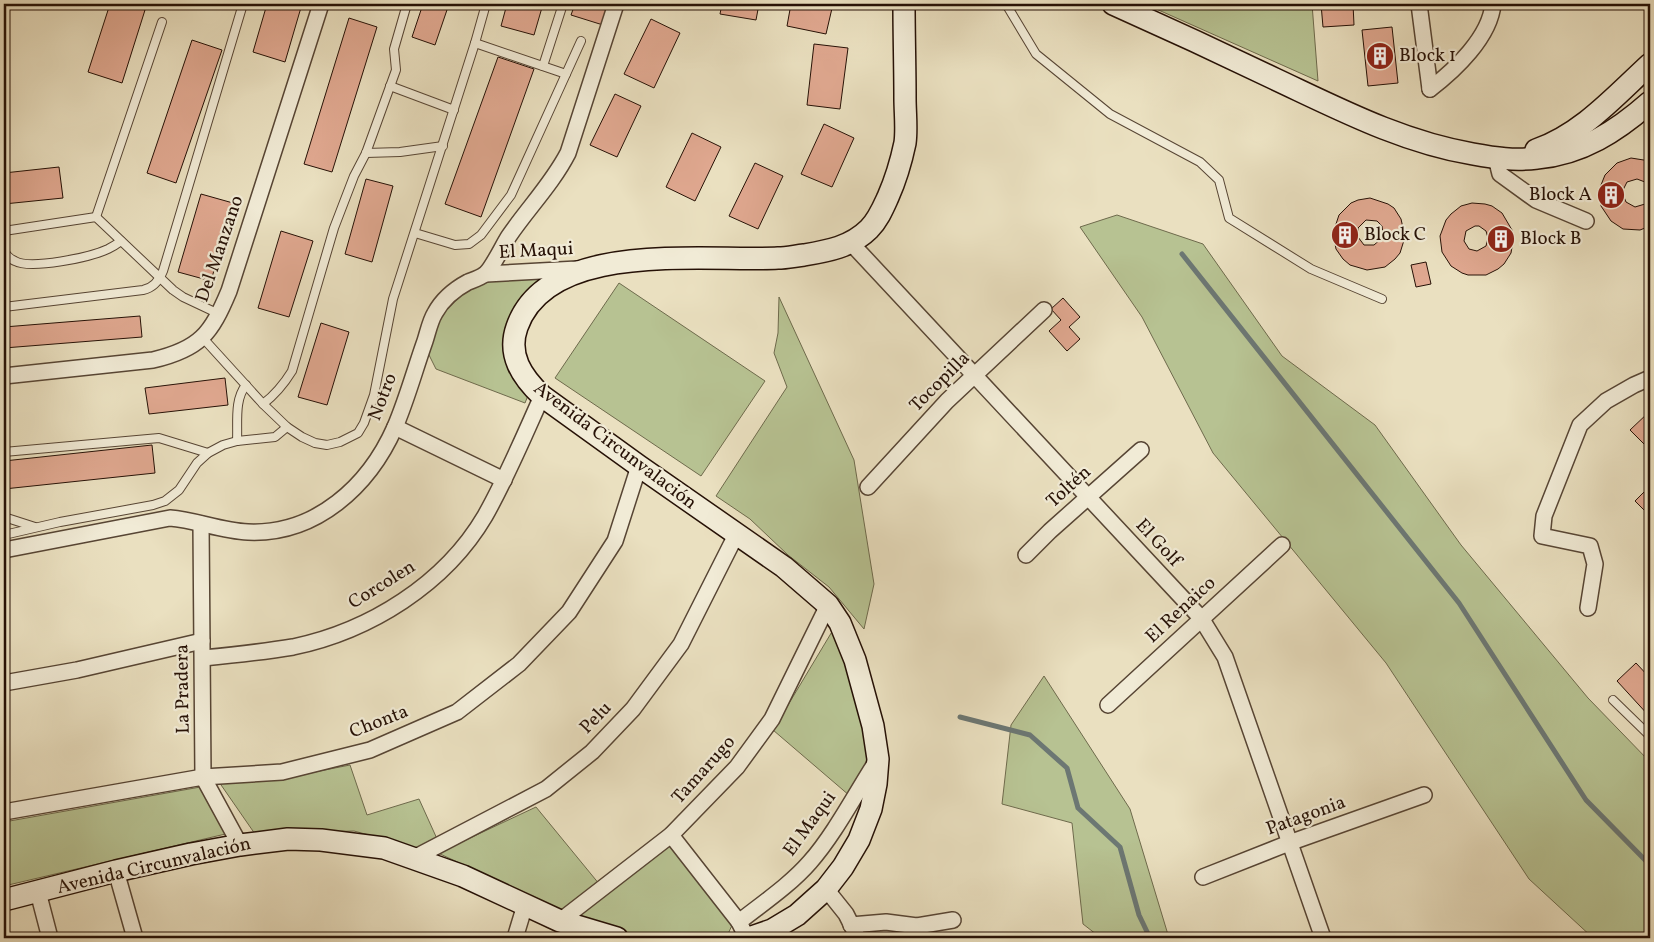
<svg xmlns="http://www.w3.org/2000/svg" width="1654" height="942" font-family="Vollkorn,serif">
<rect width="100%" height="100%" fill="#eae0c0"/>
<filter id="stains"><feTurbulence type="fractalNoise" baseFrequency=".004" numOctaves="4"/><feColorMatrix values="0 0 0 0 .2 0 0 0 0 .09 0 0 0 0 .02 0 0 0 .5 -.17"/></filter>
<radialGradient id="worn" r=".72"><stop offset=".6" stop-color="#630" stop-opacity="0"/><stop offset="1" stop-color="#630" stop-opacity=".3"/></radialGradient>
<g fill="#b7c292" stroke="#6e6a4c">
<path d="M1145,4H1312L1318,81Z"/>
<path d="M1117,215L1203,244L1282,356L1375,425L1461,545L1588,698L1650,762V938H1593L1529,879L1386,663L1213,453L1142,317L1080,227Z"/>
<path d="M543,278L520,300L509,323L529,393L525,403L436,369L428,353L435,332L443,313L467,290L489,280Z"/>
<path d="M619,283L765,381L701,476L555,378Z"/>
<path d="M779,297L854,460L874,584L864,629L829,587L788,555L750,519L716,496L787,387L774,353L778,333Z"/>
<path d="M833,630L861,709L872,766L850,796L773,730Z"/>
<path d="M1044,676L1130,809L1169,938H1101L1083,924L1072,823L1002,804L1011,725Z"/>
<path d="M350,765L367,815L419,799L438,841L417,848L354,831L255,834L219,782L279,779Z"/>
<path d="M206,786L234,832L4,886V822Z"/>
<path d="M536,807L600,885L565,912L438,853Z"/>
<path d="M669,843L733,923L728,934C694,940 655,941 620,933C604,929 588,922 572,917Z"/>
</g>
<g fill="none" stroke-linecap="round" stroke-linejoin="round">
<g stroke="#6c7773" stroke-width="5">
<path d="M1182,254L1459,603L1586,800L1650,865"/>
<path d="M960,717L1030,735L1067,768L1078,808L1120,847L1139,915L1150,938"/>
</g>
</g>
<g fill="#e0a890" stroke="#261106" fill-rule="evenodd">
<path d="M110,4H126L145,10L122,83L88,72Z"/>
<path d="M267,4H302L285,62L253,52Z"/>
<path d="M423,4H449L435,45L412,37Z"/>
<path d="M507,4H543L534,35L501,26Z"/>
<path d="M575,4H610L603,25L571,15Z"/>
<path d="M668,4H690L689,7Z"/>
<path d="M722,4H759L756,20L720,14Z"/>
<path d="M791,4H833L826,34L787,26Z"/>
<path d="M1321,4H1353L1354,25L1323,27Z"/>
<path d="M349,18L377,27L332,172L304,164Z"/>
<path d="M651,19L680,33L654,88L624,74Z"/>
<path d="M1392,27L1398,83L1368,86L1362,30Z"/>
<path d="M192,40L222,50L176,183L147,173Z"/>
<path d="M814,44L848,48L840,109L807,105Z"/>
<path d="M498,57L534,69L481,217L445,204Z"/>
<path d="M615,94L641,106L617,157L590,145Z"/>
<path d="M824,124L854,138L832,187L801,174Z"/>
<path d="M692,133L721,147L695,201L666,187Z"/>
<path d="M1631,158L1650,161V192L1645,182L1637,179L1627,182L1622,192L1626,202L1635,207L1645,204L1648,200L1650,194V226L1640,230L1623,229L1611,221L1601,206L1599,190L1605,175L1617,163Z"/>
<path d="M755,163L783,176L758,229L729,216Z"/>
<path d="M59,167L63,198L4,204V173Z"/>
<path d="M366,179L393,186L372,262L345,254Z"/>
<path d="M201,194L233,203L211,281L178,272Z"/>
<path d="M1370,198L1388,204L1394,208L1401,219L1405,237L1400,253L1395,259L1385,267L1367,270L1350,265L1343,259L1336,249L1333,233L1339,215L1351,203L1358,200ZM1366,220L1377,221L1382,226L1383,234L1382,238L1374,245H1364L1358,237V228Z"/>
<path d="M1472,203L1485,204L1492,206L1502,213L1512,230L1513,241L1511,253L1504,264L1498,269L1486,275H1468L1462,273L1451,266L1442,252L1440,236L1446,220L1451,214L1461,206ZM1475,226H1479L1486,231L1488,238L1486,246L1477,251L1469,249L1464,241L1466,231Z"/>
<path d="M281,231L313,241L289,317L258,308Z"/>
<path d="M1426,262L1431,284L1416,287L1411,265Z"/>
<path d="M1063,298L1080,317L1069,327L1080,339L1067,351L1049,331L1061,320L1051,309Z"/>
<path d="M140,316L142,337L4,348V327Z"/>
<path d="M321,323L349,332L327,405L298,397Z"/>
<path d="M225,378L228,405L149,414L145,388Z"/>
<path d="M1649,412L1650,414V450L1630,430Z"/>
<path d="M152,445L155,473L4,489V461Z"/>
<path d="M1650,486V516L1635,501Z"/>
<path d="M1636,663L1650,678V717L1617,681Z"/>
</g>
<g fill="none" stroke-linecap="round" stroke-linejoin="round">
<defs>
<g id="lane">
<path d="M1006,4L1036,54L1110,114L1200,162L1219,180L1229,218L1311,269L1382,299"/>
<path d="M475,43L566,74"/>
<path d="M543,66L563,4"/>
<path d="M390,86L454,110"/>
<path d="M366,153L400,152L443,146"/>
<path d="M96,217L162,22"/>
<path d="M4,231L96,217L173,290L183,297L219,314"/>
<path d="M415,233L455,245L469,244L481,235L511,195L581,41"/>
<path d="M4,250C6,255 10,259 15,261C31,270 91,257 108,249C112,247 117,244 121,241"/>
<path d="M4,307L143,290C153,288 159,281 163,271L243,4"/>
<path d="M202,337L263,404L287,427L302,437L315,443L327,445L340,442L358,433L364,423L374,395L393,299L475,43L486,4"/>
<path d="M263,404C276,394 284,384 292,371L334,228L354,176L366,153L396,70L394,49L407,4"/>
<path d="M237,441C238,422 234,400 246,385"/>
<path d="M4,452L159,438L208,453"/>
<path d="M4,517L35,527"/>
<path d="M4,535L60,522L153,505L165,501L179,490L197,463L208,453L223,445L237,441L275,437L287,427"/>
<path d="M1613,700L1650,736"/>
</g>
<g id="street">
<path d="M1419,4L1430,89"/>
<path d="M1430,89C1455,70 1490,37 1493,4"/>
<path d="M1496,158L1500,174L1536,200L1586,221"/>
<path d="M851,243L1201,618L1225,657L1323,938"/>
<path d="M486,274L577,269"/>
<path d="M4,376L153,360C200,349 211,334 229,291L321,4"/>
<path d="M395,427L504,480"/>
<path d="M868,487L947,401L1044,310"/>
<path d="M201,524L203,777L240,845"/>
<path d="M4,550L170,518C196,520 221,531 248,532C316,535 369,486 395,427C407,399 415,369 425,341C428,332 430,321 435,313C442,300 455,289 468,282C473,280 480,278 485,274C492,269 503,245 509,236C528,208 552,184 568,153L616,4"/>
<path d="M1026,555L1050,531L1141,450"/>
<path d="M1588,608L1595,564L1590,546L1542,536L1544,516L1580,425L1606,401L1634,385L1650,378"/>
<path d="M203,658C233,655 263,652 293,647C370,631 445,584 485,516C507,477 524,436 542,396"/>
<path d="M4,683L77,670L202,641"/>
<path d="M1108,705L1282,545"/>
<path d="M4,812L203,777L282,772L370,750L457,712L519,664L569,612L615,541L639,466"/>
<path d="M671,835L739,922"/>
<path d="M414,858L546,789L592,752L633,709L681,644L736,535"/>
<path d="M116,871L135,938"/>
<path d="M1203,877L1289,843L1424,795"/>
<path d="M826,889L846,914L858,938"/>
<path d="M38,892L50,938"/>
<path d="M560,921L671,835L737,767L772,719L828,605"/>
<path d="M851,925L886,922L917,926L953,920"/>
<path d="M515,938L525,905"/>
<path d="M747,938L739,922C763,903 790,885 810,862C834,835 856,793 876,762"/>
</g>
<g id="secondary">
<path d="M1113,4C1167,28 1221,53 1275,79C1339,109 1402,142 1473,154C1495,158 1515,161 1537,158C1582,154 1617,131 1650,102"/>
<path d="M1536,150C1582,134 1615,96 1650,64"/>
<path d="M4,900L116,871L191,854L240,845L288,839L321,840L384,848L463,876L560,921L617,938"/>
<path d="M749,938L772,930L797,915L826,889L843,867L859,840L871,809L876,784L878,759L873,726L855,660L840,623L828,605L784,567L639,466L542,396C522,377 507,355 517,327C548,239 704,262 778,258C786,258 795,256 804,255C828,251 851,247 869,229C878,220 883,208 888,197C896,179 901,162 905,143C907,129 905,113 905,98C905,67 904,35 904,4"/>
</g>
</defs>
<use href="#lane" stroke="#574534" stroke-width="10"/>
<use href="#street" stroke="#574534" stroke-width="18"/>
<use href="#secondary" stroke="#261106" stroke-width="24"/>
<use href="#lane" stroke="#f1ebd6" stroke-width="8"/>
<use href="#street" stroke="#f1ebd6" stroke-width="15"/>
<use href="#secondary" stroke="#f1ebd6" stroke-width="21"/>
</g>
<defs>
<symbol id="building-disc" viewBox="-11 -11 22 22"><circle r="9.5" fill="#8f2418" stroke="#f1ebd6"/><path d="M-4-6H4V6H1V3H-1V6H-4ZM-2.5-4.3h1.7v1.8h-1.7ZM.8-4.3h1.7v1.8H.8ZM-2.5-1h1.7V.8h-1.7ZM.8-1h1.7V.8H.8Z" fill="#fff"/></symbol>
</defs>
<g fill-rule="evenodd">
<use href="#building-disc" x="1364" y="40" width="32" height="32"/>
<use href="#building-disc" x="1595" y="179" width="32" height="32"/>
<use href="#building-disc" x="1329" y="219" width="32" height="32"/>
<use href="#building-disc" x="1485" y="223" width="32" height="32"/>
</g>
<g text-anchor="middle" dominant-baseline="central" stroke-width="4.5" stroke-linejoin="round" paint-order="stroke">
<g font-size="19" fill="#261106" stroke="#f1ebd6" text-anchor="start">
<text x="1399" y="56">Block 1</text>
<text x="1592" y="195" text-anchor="end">Block A</text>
<text x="1364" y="235">Block C</text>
<text x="1520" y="239">Block B</text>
</g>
<g font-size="19" fill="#261106" stroke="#f1ebd6">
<text transform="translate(220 249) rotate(-71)">Del Manzano</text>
<text transform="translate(536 251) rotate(-3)">El Maqui</text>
<text transform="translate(940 382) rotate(-45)">Tocopilla</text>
<text transform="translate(383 397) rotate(-69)">Notro</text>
<text transform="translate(615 446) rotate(37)">Avenida Circunvalación</text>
<text transform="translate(1069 487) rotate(-42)">Toltén</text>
<text transform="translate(1158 543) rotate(47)">El Golf</text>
<text transform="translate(382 585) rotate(-32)">Corcolen</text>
<text transform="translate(1181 610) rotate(-43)">El Renaico</text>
<text transform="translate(183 689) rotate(-91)">La Pradera</text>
<text transform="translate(596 718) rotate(-46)">Pelu</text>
<text transform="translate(379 722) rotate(-21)">Chonta</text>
<text transform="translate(704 770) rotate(-48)">Tamarugo</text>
<text transform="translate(1306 816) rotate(-20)">Patagonia</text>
<text transform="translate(810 824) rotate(-54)">El Maqui</text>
<text transform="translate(154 866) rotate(-13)">Avenida Circunvalación</text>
</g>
</g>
<rect width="1654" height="942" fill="none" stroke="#eae0c0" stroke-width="20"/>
<rect x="5" y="5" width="1644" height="932" fill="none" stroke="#261106" stroke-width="2.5"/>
<rect x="10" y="10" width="1634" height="922" fill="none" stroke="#261106"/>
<rect width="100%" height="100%" filter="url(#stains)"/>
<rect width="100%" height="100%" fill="url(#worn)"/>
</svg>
